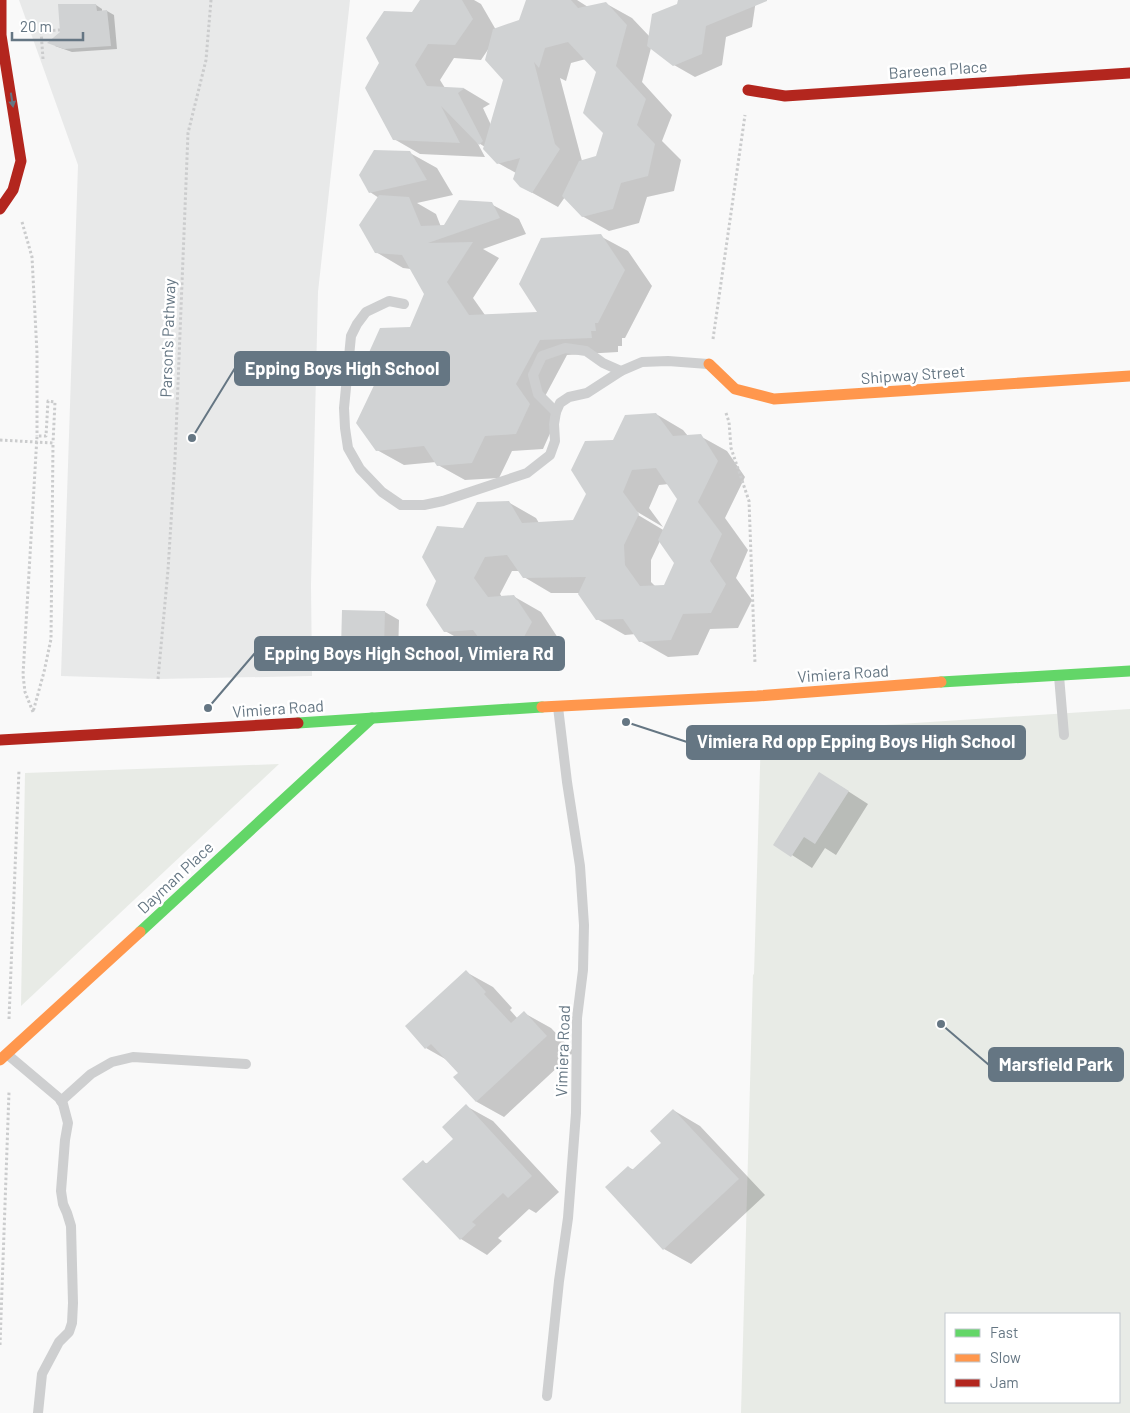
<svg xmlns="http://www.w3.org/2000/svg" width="1130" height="1413" font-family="Barlow,sans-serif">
<rect width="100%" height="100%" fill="#f9f9f9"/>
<path fill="#e8e9e9" d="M19,0H350L318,292L311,585L312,676L158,679L61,676L78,165Z"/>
<g fill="#e8ebe6" fill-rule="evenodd">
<path d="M1130,709V1413H741L753,974L754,975L761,733ZM946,1314H1119V1402H946Z"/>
<path d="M279,764L21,1006L25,773Z"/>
</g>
<g fill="#0003" fill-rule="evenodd">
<path d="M422,0H474L481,4L496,30L520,21L528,0H577L588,7L605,3L632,18L650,37L679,5V0H756L752,27L726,37L722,65L695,77L674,65L651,48L642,82L672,115L662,141L681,160L674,191L647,197L639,223L609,231L582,216L565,197L558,207L520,186L516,173L498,163L485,147L477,142L485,157L420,154L394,139L412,13ZM489,48L505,80L491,125L483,108L490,104L465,89L445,88L440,80L454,58L481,60ZM586,59L597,71L604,133L597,157L582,161L560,78L566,81L571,63Z"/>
<path d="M96,5L102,9V12L107,11L114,15L117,49L72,52L55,46Z"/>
<path d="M410,153L437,168L453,195L417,203L436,214L441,227L491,204L519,219L526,234L483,249L499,258L473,298L485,315L539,313L600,236L628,251L652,286L625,338H622V346H618V352L567,355L543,400L556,420L543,449L512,451L499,478L465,480L438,465L436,462L404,465L377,450L411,328L426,294L411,269L403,268L376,252L379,198L370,192Z"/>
<path d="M656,414L683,430L688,436H700L727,451L745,477L725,518L748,550L736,578L752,600L738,628L710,629L698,655L668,657L640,641L636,634L625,635L597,619L581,593H551L524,577L520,571H512L500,594L502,597L513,596L541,612L558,638L544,665L516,666L489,651L485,646H472L445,631L464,529L508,502L536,518L539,523L574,521L614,441ZM669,484L678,499L665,531L633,512L634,510L663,527L649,508L659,485ZM660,541L676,563L665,586H655L651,582V560Z"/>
<path d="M385,612L399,620L398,655H395V661L373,660L367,657H356L342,649Z"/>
<path d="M840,786L868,804L836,855L825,848L812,868L775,844Z"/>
<path d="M466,972L493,987L512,1008L510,1010L518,1019L524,1013L551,1028L574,1052L504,1117L477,1102L455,1077L459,1073L447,1060L426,1048Z"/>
<path d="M466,1106L493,1121L559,1192L536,1213L529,1209L498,1238L502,1241L487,1255L461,1239L423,1162L428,1164L455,1139Z"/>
<path d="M673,1110L700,1126L765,1195L691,1264L664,1249L628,1167L634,1170L663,1143Z"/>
</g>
<g fill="#d0d2d3" fill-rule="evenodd">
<path d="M420,0H462L473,19L455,45L428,44L415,65L427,86L465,88L458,93L483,141L479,145L441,106L460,143L393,140L365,88L379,63L366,38L384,11L412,12Z"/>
<path d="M526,0H571L578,8L606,2L627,25L616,66L646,99L637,125L655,144L648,176L621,183L613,209L582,217L562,196L579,161L596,156L603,133L583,113L596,72L568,42L545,48L539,68L534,62L555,144L560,149L532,193L520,187L513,179L520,158L497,164L483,149L503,80L485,60L493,29L519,20Z"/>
<path d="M678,0H767V1L706,26L702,54L673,66L647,46L652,14L677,4Z"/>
<path d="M58,4H96L97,11L107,10L111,46L64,49L47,43L60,32Z"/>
<path d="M374,150L410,151L427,180L369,193L359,175Z"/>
<path d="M379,195L409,197L421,226L444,225L459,200L492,202L500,218L428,243L473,242L447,282L469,315L537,312L519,284L541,238L601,234L625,270L598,323H595L596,331H591L592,338L540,340L516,384L530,404L516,434L485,436L472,463L437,466L424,446L376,451L356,423L378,377L366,359L380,328L410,327L424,294L402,255L375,253L359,225Z"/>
<path d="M656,413L673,436L701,434L718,461L698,502L722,534L710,561L726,584L711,613L683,614L671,640L639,642L623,619L596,620L578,594L586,577L523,578L507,555L485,557L474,578L488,597L514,595L532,622L517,650L488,651L473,630L444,632L426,605L436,581L422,557L437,526L463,528L477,502L509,501L522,523L573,520L586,494L571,470L585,441L613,440L625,415ZM656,468L677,499L658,540L674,563L664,585L640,586L625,565L624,545L639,514L623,492L632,470Z"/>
<path d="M342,610L385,611L384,648H382V654L358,653V649H341Z"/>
<path d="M819,772L849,791L815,844L804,837L791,857L773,845Z"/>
<path d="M466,970L486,992L484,994L511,1023L524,1011L547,1036L476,1102L453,1077L458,1073L431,1044L425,1049L405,1026Z"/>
<path d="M466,1104L532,1176L508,1198L503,1193L472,1222L476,1225L460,1240L402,1179L423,1160L426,1164L453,1139L442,1127Z"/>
<path d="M673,1109L739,1179L663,1250L605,1187L628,1166L632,1170L661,1143L650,1131Z"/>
</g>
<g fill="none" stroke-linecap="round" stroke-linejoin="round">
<g stroke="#cbcccd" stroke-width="3" stroke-dasharray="2.5 2.5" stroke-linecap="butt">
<path d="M43,59L41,31L60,30"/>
<path d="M22,222L32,257L37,353V436"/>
<path d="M713,339L745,115"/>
<path d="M726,413L729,422L731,448L749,501L755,664"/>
<path d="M0,440L53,443L51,639L44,672L33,712"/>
<path d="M158,679L168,570L175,459L188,133L206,60L211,0"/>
<path d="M33,712L25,692L23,675L37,436H46L48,401L55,402L53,443"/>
<path d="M9,1019L19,770"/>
<path d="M0,1345L9,1092"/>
</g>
<g stroke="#cecfd0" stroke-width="10">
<path d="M404,304L389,301L366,312L357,324L351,336L344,408L345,428L348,448L360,469L382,492L401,505H424L443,501L527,473L550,455L555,441L554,424L556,412L560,403L569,397L587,393L621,371L642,362L668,361L708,364"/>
<path d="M556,412L538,394L533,375L542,356L565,348L586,351L603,363L621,371"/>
<path d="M1059,676L1064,735"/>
<path d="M8,1055L59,1098L63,1104L68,1123L65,1140L61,1191L63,1204L67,1213L71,1226L73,1303L72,1323L69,1332L59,1342L42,1374L38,1413"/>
<path d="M61,1101L91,1074L112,1062L133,1057L246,1064"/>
<path d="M547,1396L559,1281L568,1218L576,1113L577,1018L583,970L584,925L580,866L567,782L558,707"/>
</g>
<g stroke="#63d668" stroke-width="11">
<path d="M941,682L1130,671"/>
<path d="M298,723L542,707"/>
<path d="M140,932L372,718"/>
</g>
<g stroke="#ff974d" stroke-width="11">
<path d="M709,364L735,389L774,399L1130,376"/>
<path d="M542,707L757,696L941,682"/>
<path d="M0,1060L140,932"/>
</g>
<g stroke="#b3261e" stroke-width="11">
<path d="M748,90L785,96L1130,73"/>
<path d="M0,209L13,190L21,161L1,35V0"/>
<path d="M0,740L298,723"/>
</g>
</g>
<defs><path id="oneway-solid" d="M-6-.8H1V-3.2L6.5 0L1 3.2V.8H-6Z" transform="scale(1.25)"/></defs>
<use fill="#657683" href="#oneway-solid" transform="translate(12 100) rotate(81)"/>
<g text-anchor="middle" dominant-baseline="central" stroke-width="5" stroke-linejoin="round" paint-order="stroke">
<g font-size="16" fill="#657683" stroke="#fff">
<text transform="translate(938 69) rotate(-4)">Bareena Place</text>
<text transform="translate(167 338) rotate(-88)">Parson's Pathway</text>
<text transform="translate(913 374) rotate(-4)">Shipway Street</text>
<text transform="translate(843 673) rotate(-4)">Vimiera Road</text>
<text transform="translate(278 708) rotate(-4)">Vimiera Road</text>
<text transform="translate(175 877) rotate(-43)">Dayman Place</text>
<text transform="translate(562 1051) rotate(-88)">Vimiera Road</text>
</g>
</g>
<path fill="none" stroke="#657683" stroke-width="2" d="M192 438L235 368M208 708L255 653M626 722L687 742M941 1024L989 1065"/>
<g fill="#657683" stroke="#fff" stroke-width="2">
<circle cx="192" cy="438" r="5"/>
<circle cx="208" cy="708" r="5"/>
<circle cx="626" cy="722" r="5"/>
<circle cx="941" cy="1024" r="5"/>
</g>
<g fill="#657683" stroke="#657683" stroke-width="2">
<rect x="235" y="352" width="214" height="33" rx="5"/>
<rect x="255" y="637" width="309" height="33" rx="5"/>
<rect x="687" y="726" width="338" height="33" rx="5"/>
<rect x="989" y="1048" width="134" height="33" rx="5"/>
</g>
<g font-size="18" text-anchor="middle" font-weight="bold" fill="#fff">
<text x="342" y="375">Epping Boys High School</text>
<text x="409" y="660">Epping Boys High School, Vimiera Rd</text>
<text x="856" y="748">Vimiera Rd opp Epping Boys High School</text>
<text x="1056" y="1071">Marsfield Park</text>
</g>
<rect x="945" y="1313" width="175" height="90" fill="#ffffff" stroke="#c1c8cd"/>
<rect x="955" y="1329" width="25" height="8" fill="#63d668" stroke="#c1c8cd"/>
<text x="990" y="1338" font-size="15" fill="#657683">Fast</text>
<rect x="955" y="1354" width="25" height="8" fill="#ff974d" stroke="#c1c8cd"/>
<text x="990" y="1363" font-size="15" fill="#657683">Slow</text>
<rect x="955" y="1379" width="25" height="8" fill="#b3261e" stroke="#c1c8cd"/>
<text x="990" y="1388" font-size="15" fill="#657683">Jam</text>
<path d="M12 32v8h71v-8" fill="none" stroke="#657683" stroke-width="2.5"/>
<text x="20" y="32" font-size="15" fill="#657683" stroke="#ffffff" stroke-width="4" paint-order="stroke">20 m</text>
</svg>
